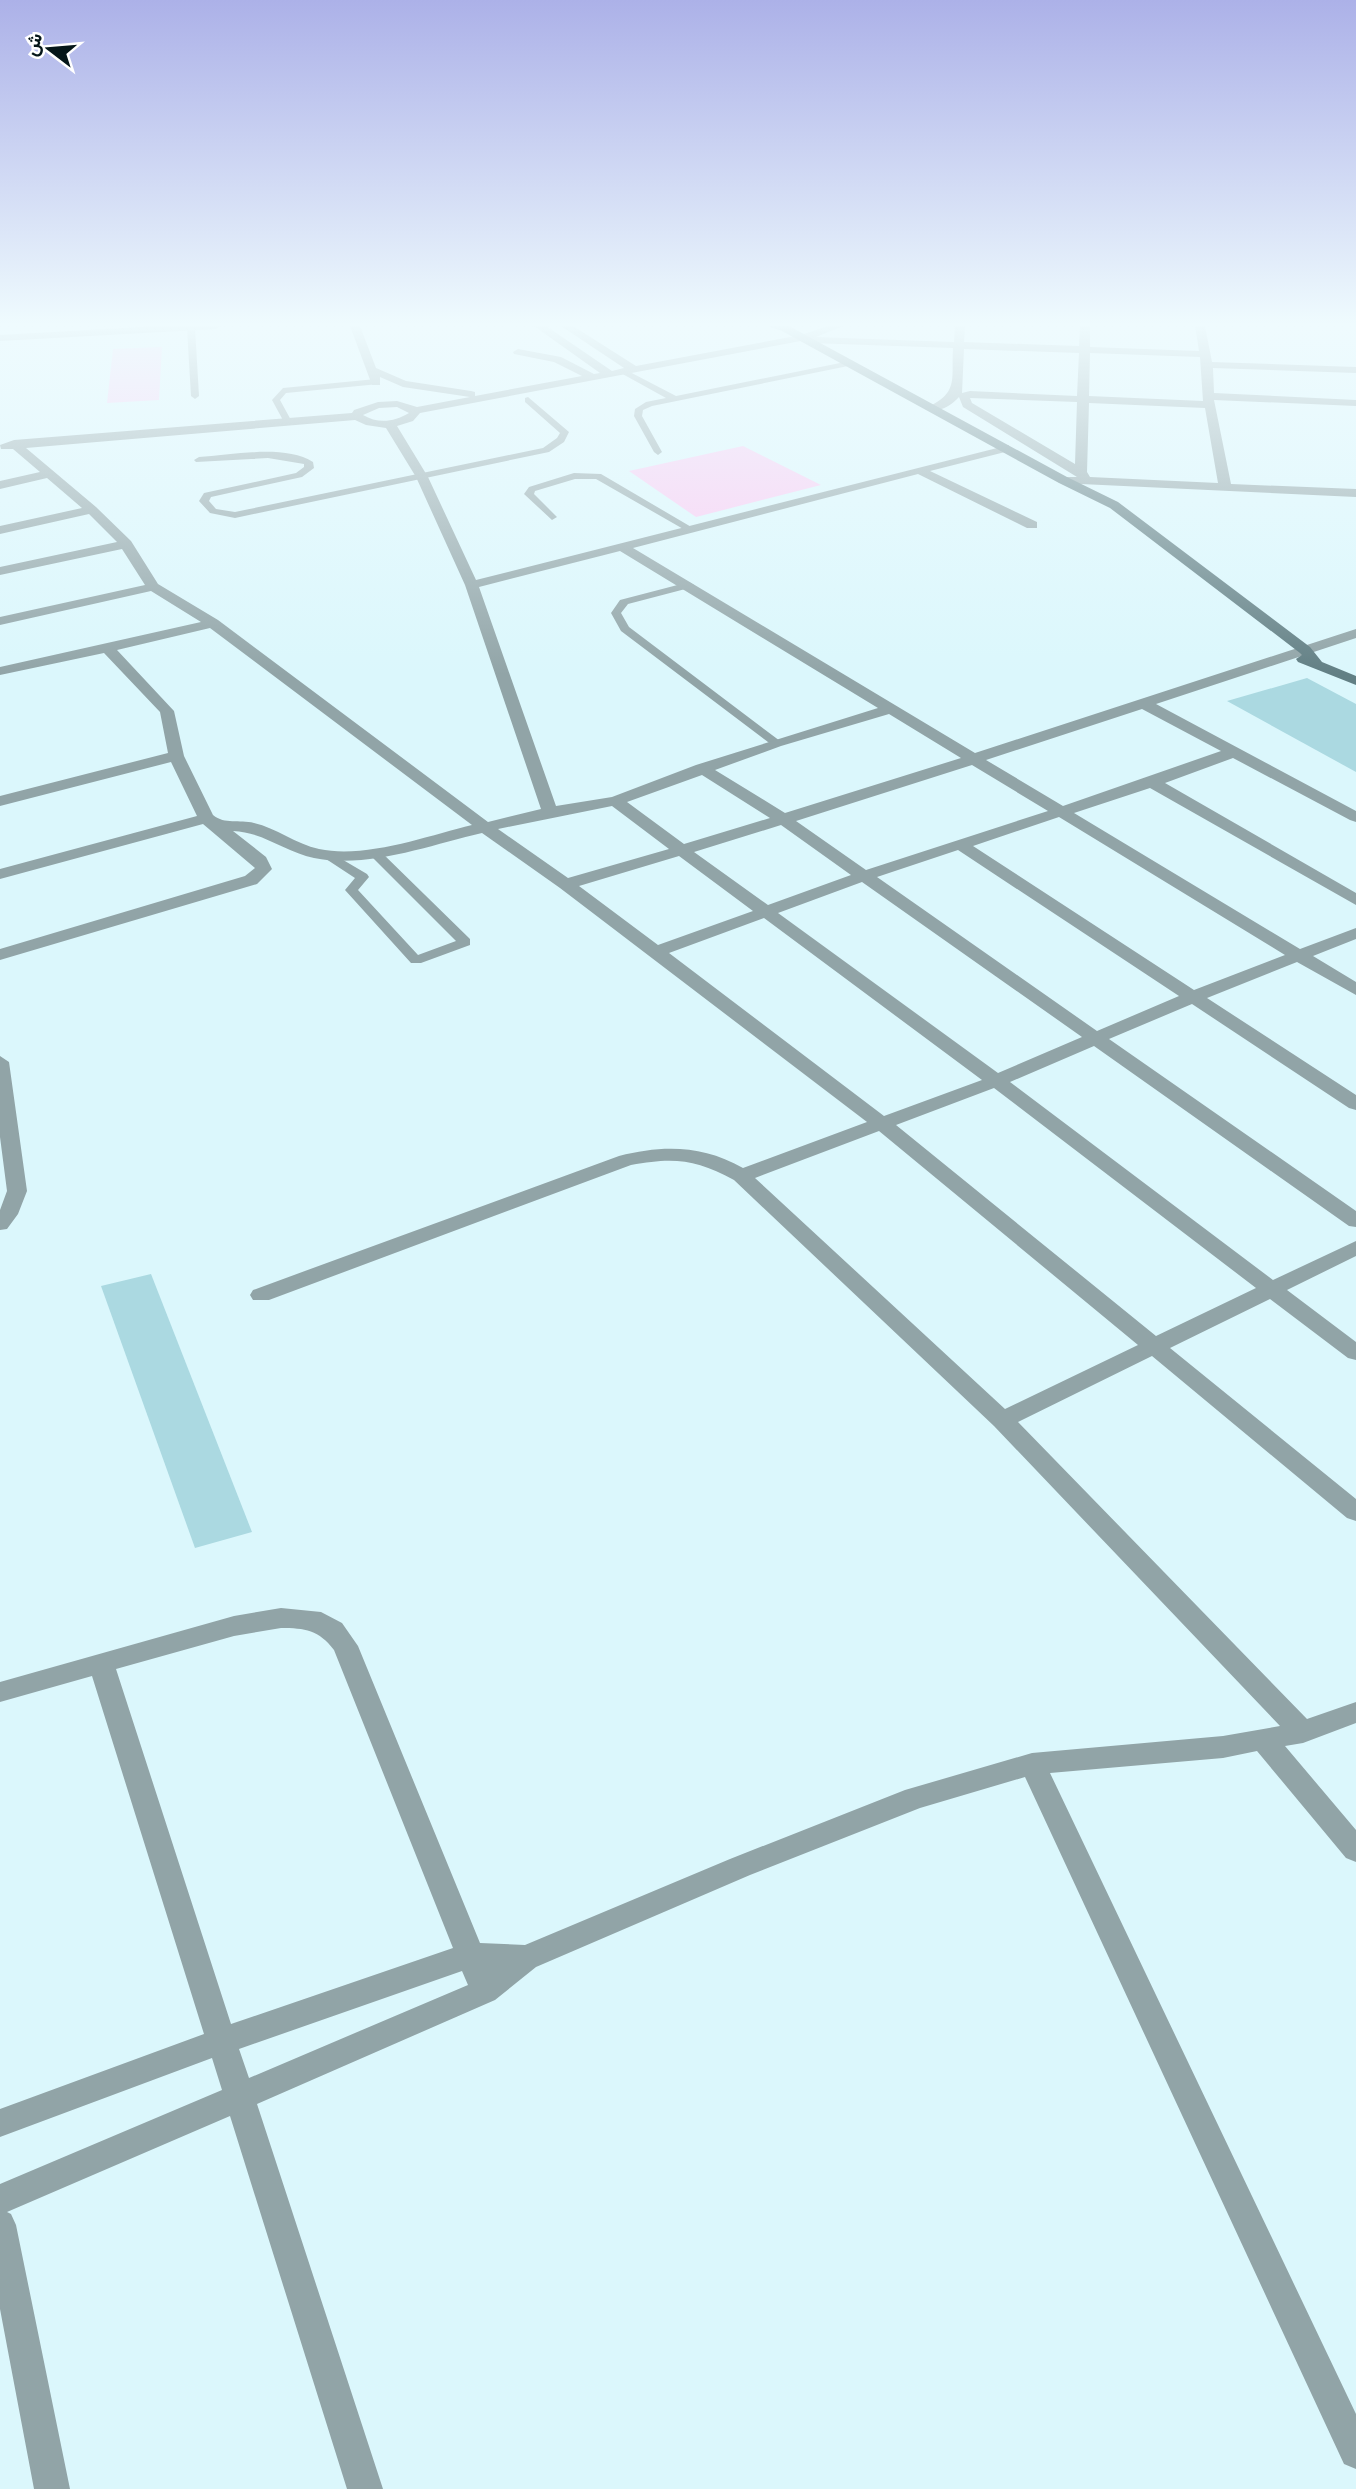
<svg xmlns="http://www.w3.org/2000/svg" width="1356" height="2489" font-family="Barlow,Vazirmatn,sans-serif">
<rect width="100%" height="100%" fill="#dbf7fc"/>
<g fill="#fcc9f2">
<path d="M162,347L159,400L107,403L113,349Z"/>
<path d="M743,446L821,485L696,517L629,471Z"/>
</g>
<g fill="#abd9e1">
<path d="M1307,678L1356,704V772L1227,701Z"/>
<path d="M151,1274L252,1532L195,1548L101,1286Z"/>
</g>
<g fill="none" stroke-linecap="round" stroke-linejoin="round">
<g fill="#91a4a7" fill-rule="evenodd">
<path d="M189,326L195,328L199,396L195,399L191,396L187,328Z"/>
<path d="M850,361L854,363L853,365L652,406L643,410L642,416L662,452L658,455L654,452L634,416L635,409L646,402L666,398L619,372L626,370L676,396Z"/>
<path d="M376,379L379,380V384L286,393L280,400L292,422L288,425L284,422L272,400L283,388Z"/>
<path d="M528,397L569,432L564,442L549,452L235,518L210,513L199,501L204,493L296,473L304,467V464L268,458L196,462L194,460L199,457C231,455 285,444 313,462L314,468L302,477L211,497L209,501L216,509L235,512L543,448L557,438L560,433L525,402V398Z"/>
<path d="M574,473L601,474L693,528L685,530L596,479H575L535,491L534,494L557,517L552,520L524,494L529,487Z"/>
<path d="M689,582L694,585L693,587L628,604L621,613L629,627L780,741V745H772L621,631L611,613L620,600Z"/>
<path d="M375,849L379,850L470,939V945L421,963H411L345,890L355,878L323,857L329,853L333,854L367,874L369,877L358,890L418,955L456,941L371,856L369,853Z"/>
</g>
<g fill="#91a4a7" fill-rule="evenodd">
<path d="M158,326H221L216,329L0,341V335Z"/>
<path d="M350,326H360L376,368L406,381L471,391L475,392V396L582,376L554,362L514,354L513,352L518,349L561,357L594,374L600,373L534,326H546L612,371L624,368L561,326H573L636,366L801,335L828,326H843L816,337L954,342L955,326H965L964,342L1079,346L1080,326H1090V347L1199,351L1195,326H1205L1212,362L1356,367V373L1213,368L1214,393L1356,400V406L1214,400L1231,484L1356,489V497L1060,483V477H1077L963,407L959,397C952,405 941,412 930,410V406C959,392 951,377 953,348L811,343L806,340L420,413L413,421L397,426L428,477L476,580L1009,445V451L930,471L1037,522V528H1027L918,474L633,548L975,753L1356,629V638L1156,704L1356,811V822L1350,820L1233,758L1165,783L1356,893V905L1150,788L1074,813L1300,949L1356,928V939L1313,956L1356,982V995L1297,962L1207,998L1356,1095V1110L1349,1108L1192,1004L1109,1039L1356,1211V1227L1349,1226L1094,1046L1010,1082L1273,1280L1356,1241V1256L1287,1290L1356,1342V1360L1348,1358L1270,1299L1170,1348L1356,1499V1521L1347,1518L1152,1356L1018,1422L1307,1719L1356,1702V1723L1303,1743L1285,1746L1356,1830V1862L1346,1858L1257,1751L1223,1758L1050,1773L1356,2414V2469L1344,2464L1025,1777L920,1808L750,1875L536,1967L495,2000L257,2104L383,2489H347L230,2116L7,2212L11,2214L16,2225L70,2489H34L0,2309V2184L222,2090L212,2058L0,2137V2109L204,2034L92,1676L0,1702V1682L234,1616L281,1608L321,1612L342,1623L358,1646L480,1943L525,1945L730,1859L905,1790L1032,1753L1223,1736L1280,1726L994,1426L734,1180C696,1159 673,1157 631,1165L269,1300H253L250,1295L253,1290L619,1156C663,1145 702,1145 743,1168L867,1122L560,888L482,833C429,845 369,869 314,858C285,852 263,832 233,831L266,857L272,869L257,884L0,960V949L245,876L255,868L203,824L0,879V869L197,816L171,762L0,806V796L168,753L160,712L104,653L0,675V667L201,622L151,591L0,625V617L145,585L122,549L0,575V567L117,542L89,514L0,534V526L82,508L47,478L0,489V481L40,472L13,449H1L0,445L14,440L352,413L354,410L378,402L397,401L417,407L470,397L403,387L380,377V385H372ZM964,349L1079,353L1077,396L970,391L962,393ZM1090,353L1200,357L1203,401L1089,396ZM970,398L1077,402L1075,464L972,403ZM1089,403L1205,408L1218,483L1090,477L1087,472ZM397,407L409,413C394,422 378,424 363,415L379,408ZM355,420L366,425L386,428L416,477L465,585L541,809L488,822L218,620L158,584L131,541L96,507L26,448ZM620,551L878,708L696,765L612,797L556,806L479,587ZM210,628L472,825C427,836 365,859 319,849C296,844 276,828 254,823C239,819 225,825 213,815L184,756L174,711L117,650ZM1142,709L1221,751L1063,806L986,760ZM889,714L961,758L785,813L715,770L781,746ZM972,765L1048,811L866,870L796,821ZM702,775L770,818L684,844L627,802ZM612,806L669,849L568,878L498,829ZM1059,817L1285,955L1194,990L973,846ZM781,825L851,875L768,905L694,852ZM958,850L1179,996L1097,1031L877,877ZM679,856L753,911L658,945L579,886ZM862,882L1082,1037L998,1073L778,913ZM764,918L982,1080L884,1116L669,953ZM994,1088L1256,1288L1156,1336L896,1125ZM879,1131L1138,1345L1005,1409L755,1178ZM281,1628C305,1628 319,1630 334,1650L453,1948L231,2024L116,1669L234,1636ZM462,1971L468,1985L249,2078L239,2049Z"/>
<path d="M0,1056L9,1062L27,1191L18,1214L7,1229L0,1230V1210L7,1191L0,1137Z"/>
</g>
<path fill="#627f84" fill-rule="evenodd" d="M768,326H789L1067,477L1118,502L1310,647L1322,662L1356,676V685L1298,662L1296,659L1302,655L1300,653L1110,508L1059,483L782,331Z"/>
</g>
<linearGradient id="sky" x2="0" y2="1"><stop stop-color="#acb1e8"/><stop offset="0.48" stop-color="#effbfe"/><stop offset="1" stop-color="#effbfe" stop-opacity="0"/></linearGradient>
<rect width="1356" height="675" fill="url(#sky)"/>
<g transform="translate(49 49) rotate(286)" stroke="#ffffff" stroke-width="5" paint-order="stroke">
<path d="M0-5L12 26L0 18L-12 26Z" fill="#051619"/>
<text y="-10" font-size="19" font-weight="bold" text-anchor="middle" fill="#051619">ش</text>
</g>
</svg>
